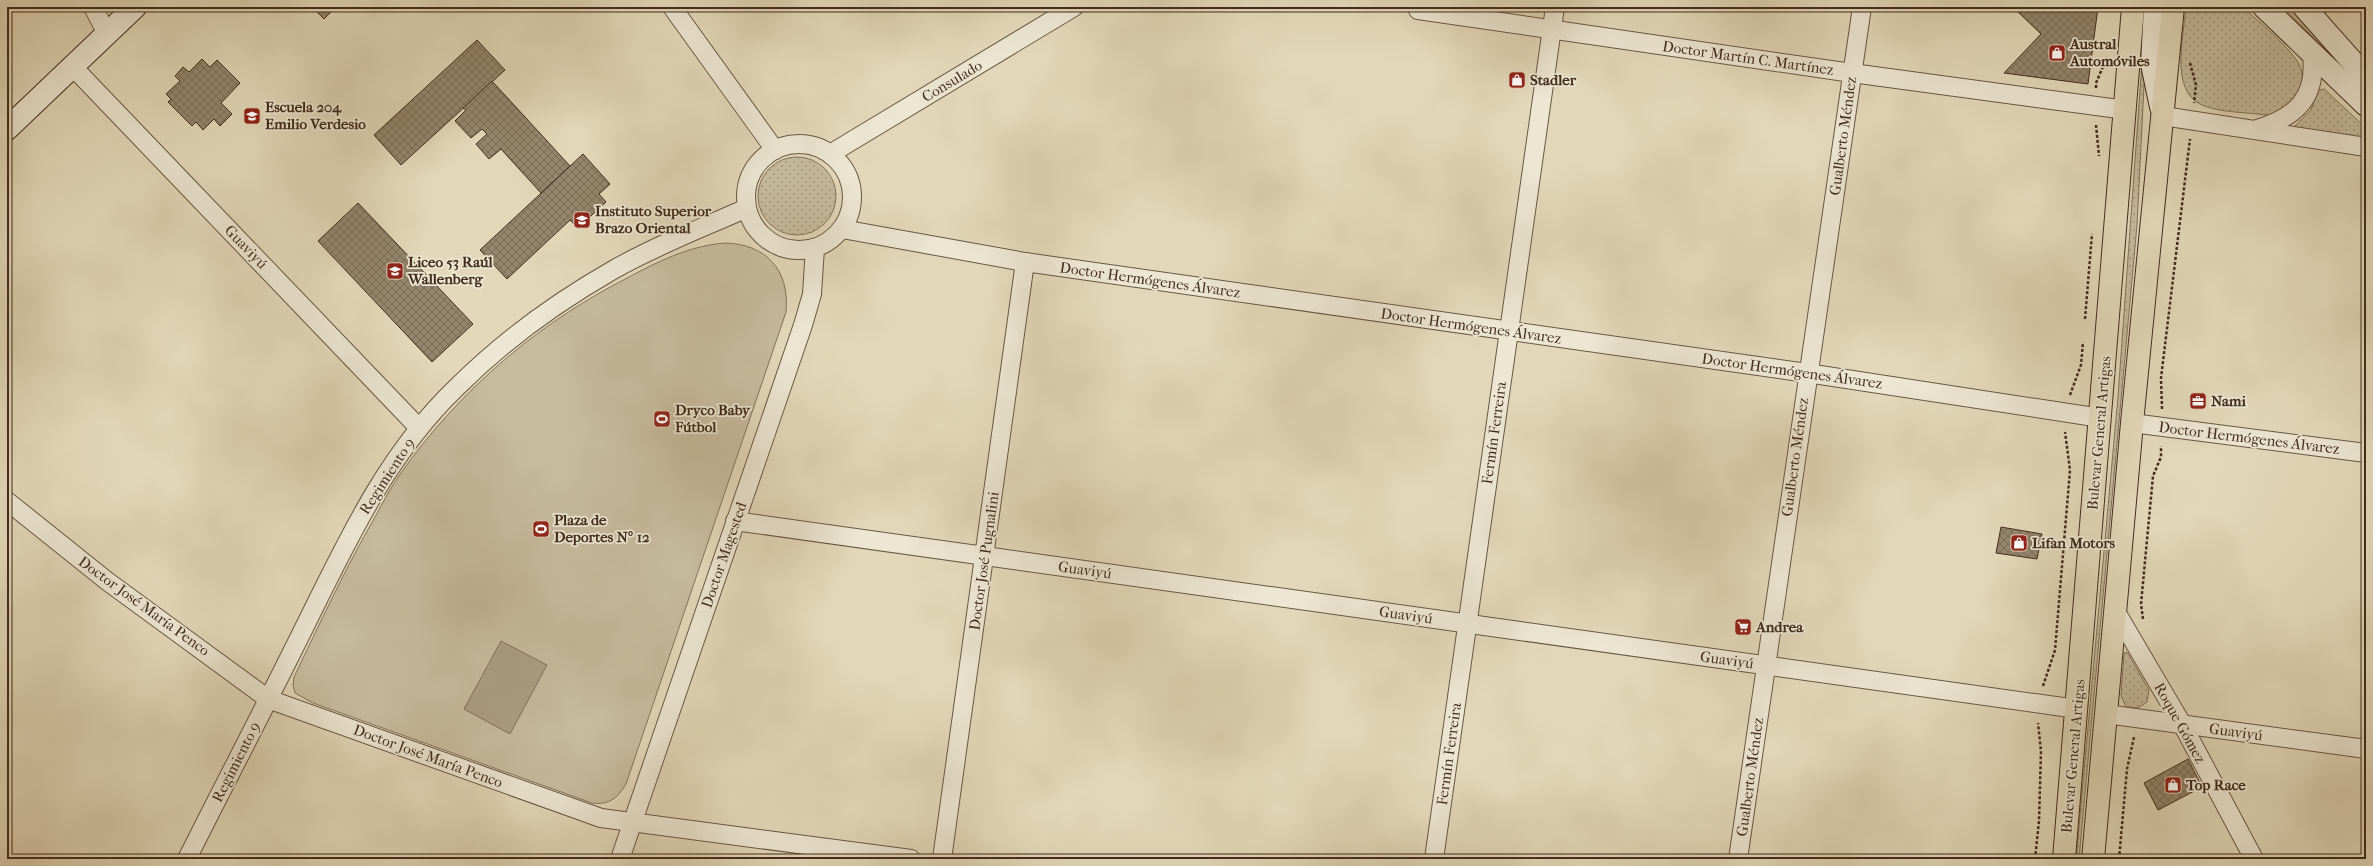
<svg xmlns="http://www.w3.org/2000/svg" width="2373" height="866" font-family="'IM FELL French Canon',serif">
<defs>
<pattern id="grass-dots" width="8" height="8" patternUnits="userSpaceOnUse"><rect width="8" height="8" fill="#c6bb9e"/><path d="M2 2h.1M6 6h.1" fill="none" stroke="#a29880" stroke-width="1.8" stroke-linecap="round"/></pattern>
<pattern id="building-cross-hatch" width="8" height="8" patternUnits="userSpaceOnUse"><rect width="8" height="8" fill="#94866d"/><path d="M0 0l8 8M0 8l8-8" fill="none" stroke="#7a6e59"/></pattern>
</defs>
<rect width="100%" height="100%" fill="#e2d8b9"/>
<filter id="stains"><feTurbulence type="fractalNoise" baseFrequency=".005" numOctaves="4"/><feColorMatrix values="0 0 0 0 .2 0 0 0 0 .09 0 0 0 0 .02 0 0 0 .5 -.17"/></filter>
<radialGradient id="worn" r=".72"><stop offset=".6" stop-color="#630" stop-opacity="0"/><stop offset="1" stop-color="#630" stop-opacity=".3"/></radialGradient>
<g fill="url(#grass-dots)" stroke="#83745c">
<path d="M2146,7H2148L2137,225L2079,859H2076L2118,397Z"/>
<path d="M2186,7H2243C2258,22 2300,54 2302,73C2304,83 2299,92 2296,100L2272,115H2266C2246,112 2221,113 2202,105C2169,91 2184,35 2186,7Z"/>
<path d="M2283,7H2290L2349,74Z"/>
<path d="M2324,89L2366,128V139L2294,127L2311,110L2318,90Z"/>
<circle cx="797" cy="196" r="39"/>
<path d="M2127,652L2149,690L2147,702L2138,708L2126,707L2121,696L2124,653Z"/>
</g>
<path fill="#c6bb9e" stroke="#83745c" d="M725,243C766,244 790,270 786,312L626,784C617,799 609,805 592,803L313,703L295,693L293,686L294,677C320,623 345,569 375,517C383,502 391,487 401,473C456,395 529,331 612,286C648,267 684,246 725,243Z"/>
<path fill="#ab9e83" stroke="#807159" d="M501,641L547,665L510,734L464,709Z"/>
<g fill="url(#building-cross-hatch)" stroke="#402d1b">
<path d="M312,7H336L324,19Z"/>
<path d="M2021,7H2098L2088,84L2004,73L2041,34L2017,11Z"/>
<path d="M477,40L505,70L401,165L374,135Z"/>
<path d="M202,59L210,67L217,60L240,83L221,103L232,114L220,126L214,119L203,130L196,122L192,126L168,102L171,99L166,94L180,81L175,76L183,67L189,72Z"/>
<path d="M492,81L570,166L541,193L501,149L489,159L476,144L487,134L482,129L471,138L455,121L466,110L463,108Z"/>
<path d="M583,154L610,184L599,194L606,202L578,228L570,220L507,279L480,250Z"/>
<path d="M358,203L473,324L432,362L318,241Z"/>
<path d="M2001,527L2042,534L2037,559L1996,553Z"/>
<path d="M2188,759L2202,787L2158,810L2144,783Z"/>
</g>
<g fill="none" stroke-linecap="round" stroke-linejoin="round">
<defs>
<g id="minor">
<path d="M93,7L107,34"/>
<path d="M672,7L775,150"/>
<path d="M1418,10L1852,73L2126,110"/>
<path d="M73,67L419,428"/>
<path d="M2163,116L2366,147"/>
<path d="M2257,129C2296,117 2317,98 2312,55"/>
<circle cx="799" cy="197" r="53"/>
<path d="M830,154L1074,7"/>
<path d="M842,229L1025,262L1807,373L2101,418"/>
<path d="M2132,423L2366,453"/>
<path d="M7,501L107,581L268,699L601,818L911,859"/>
<path d="M735,521L2077,709"/>
<path d="M2115,610L2182,724L2254,859"/>
<path d="M2106,714L2366,749"/>
<path d="M187,859C224,785 263,711 300,636C344,548 384,457 456,388C502,342 557,302 613,270C655,246 702,228 747,208"/>
<path d="M620,859L803,325L812,294L815,248"/>
<path d="M942,859L1025,262"/>
<path d="M1434,859L1555,7"/>
<path d="M1738,859L1862,7"/>
</g>
<g id="secondary">
<path d="M2155,7L2152,64L2161,107"/>
<path d="M2264,7L2366,105"/>
<path d="M2304,7L2366,77"/>
<path d="M7,129L135,7"/>
</g>
<g id="primary">
<path d="M2064,859L2133,7"/>
<path d="M2093,859L2132,423L2173,7"/>
</g>
</defs>
<use href="#minor" stroke="#685842" stroke-width="20"/>
<use href="#secondary" stroke="#402d1b" stroke-width="24"/>
<use href="#primary" stroke="#402d1b" stroke-width="24"/>
<g stroke="#402d1b" stroke-width="2.5" stroke-dasharray="3 2" stroke-linecap="butt">
<path d="M2190,63L2196,85L2194,103"/>
<path d="M2096,88V83L2107,57"/>
<path d="M2096,125L2099,156"/>
<path d="M2085,319L2092,234"/>
<path d="M2070,395L2081,365L2083,342"/>
<path d="M2162,409L2161,378L2190,139"/>
<path d="M2143,619L2141,604L2153,476L2161,457V446"/>
<path d="M2043,686L2055,650L2070,470L2065,432"/>
<path d="M2035,859L2039,821L2041,751L2038,723"/>
<path d="M2119,859L2127,769L2134,737"/>
</g>
<use href="#minor" stroke="#ece6d2" stroke-width="18"/>
<use href="#secondary" stroke="#ece6d2" stroke-width="22"/>
<use href="#primary" stroke="#e2d8b9" stroke-width="22"/>
</g>
<defs>
<symbol id="shop-square" viewBox="-11 -11 22 22"><rect x="-9" y="-9" width="18" height="18" rx="4" fill="#8f2418" stroke="#ece6d2"/><path d="M-5-2.5h2.3a2.7 3.5 0 0 1 5.4 0H5L5.5 6h-11ZM-1.5-2.5h3a1.5 2.3 0 0 0-3 0Z" fill="#fff"/></symbol>
<symbol id="school-square" viewBox="-11 -11 22 22"><rect x="-9" y="-9" width="18" height="18" rx="4" fill="#8f2418" stroke="#ece6d2"/><path d="M0-5L7-2L0 1L-7-2ZM-4 1L0 2.5L4 1V4Q0 6-4 4Z" fill="#fff"/></symbol>
<symbol id="office-square" viewBox="-11 -11 22 22"><rect x="-9" y="-9" width="18" height="18" rx="4" fill="#8f2418" stroke="#ece6d2"/><path d="M-6-3h4V-5.5h4V-3h4V5H-6ZM-1-4.5V-3h2v-1.5ZM-6 0V1H6V0Z" fill="#fff"/></symbol>
<symbol id="stadium-square" viewBox="-11 -11 22 22"><rect x="-9" y="-9" width="18" height="18" rx="4" fill="#8f2418" stroke="#ece6d2"/><path d="M0-5a6.5 5 0 1 0 0 10a6.5 5 0 1 0 0-10ZM-3.5-1.8h7v3.6h-7Z" fill="#fff"/></symbol>
<symbol id="supermarket-square" viewBox="-11 -11 22 22"><rect x="-9" y="-9" width="18" height="18" rx="4" fill="#8f2418" stroke="#ece6d2"/><path d="M-6-5.5h2.5l.6 2H6L4.5 2H-2.5L-4.4-4H-6ZM-1.5 3.2a1.3 1.3 0 1 0 .1 0ZM3 3.2a1.3 1.3 0 1 0 .1 0Z" fill="#fff"/></symbol>
</defs>
<g fill-rule="evenodd">
<use href="#shop-square" x="2047" y="43" width="20" height="20"/>
<use href="#shop-square" x="1507" y="70" width="20" height="20"/>
<use href="#school-square" x="242" y="106" width="20" height="20"/>
<use href="#school-square" x="572" y="210" width="20" height="20"/>
<use href="#school-square" x="385" y="261" width="20" height="20"/>
<use href="#office-square" x="2188" y="391" width="20" height="20"/>
<use href="#stadium-square" x="652" y="409" width="20" height="20"/>
<use href="#stadium-square" x="531" y="519" width="20" height="20"/>
<use href="#shop-square" x="2009" y="533" width="20" height="20"/>
<use href="#supermarket-square" x="1733" y="617" width="20" height="20"/>
<use href="#shop-square" x="2163" y="775" width="20" height="20"/>
</g>
<g text-anchor="middle" dominant-baseline="central" stroke-width="3.5" stroke-linejoin="round" paint-order="stroke">
<g font-size="15" font-weight="bold" fill="#402d1b" stroke="#ece6d2" text-anchor="start">
<text x="2070" y="44">Austral<tspan x="2070" dy="17">Automóviles</tspan></text>
<text x="1530" y="80">Stadler</text>
<text x="265" y="107">Escuela 204<tspan x="265" dy="17">Emilio Verdesio</tspan></text>
<text x="595" y="211">Instituto Superior<tspan x="595" dy="17">Brazo Oriental</tspan></text>
<text x="408" y="262">Liceo 53 Raúl<tspan x="408" dy="17">Wallenberg</tspan></text>
<text x="2211" y="401">Nami</text>
<text x="675" y="410">Dryco Baby<tspan x="675" dy="17">Fútbol</tspan></text>
<text x="554" y="520">Plaza de<tspan x="554" dy="17">Deportes Nº 12</tspan></text>
<text x="2032" y="543">Lifan Motors</text>
<text x="1756" y="627">Andrea</text>
<text x="2186" y="785">Top Race</text>
</g>
<g font-size="15" fill="#402d1b" stroke="#ece6d2">
<text transform="translate(1748 58) rotate(8)">Doctor Martín C. Martínez</text>
<text transform="translate(952 81) rotate(-31)">Consulado</text>
<text transform="translate(1843 136) rotate(-82)">Gualberto Méndez</text>
<text transform="translate(246 247) rotate(46)">Guaviyú</text>
<text transform="translate(1150 280) rotate(8)">Doctor Hermógenes Álvarez</text>
<text transform="translate(1471 326) rotate(8)">Doctor Hermógenes Álvarez</text>
<text transform="translate(1792 371) rotate(8)">Doctor Hermógenes Álvarez</text>
<text transform="translate(1494 433) rotate(-82)">Fermín Ferreira</text>
<text transform="translate(2099 433) rotate(-85)">Bulevar General Artigas</text>
<text transform="translate(2249 438) rotate(7)">Doctor Hermógenes Álvarez</text>
<text transform="translate(1795 457) rotate(-82)">Gualberto Méndez</text>
<text transform="translate(387 476) rotate(-57)">Regimiento 9</text>
<text transform="translate(724 555) rotate(-71)">Doctor Magested</text>
<text transform="translate(984 561) rotate(-82)">Doctor José Pugnalini</text>
<text transform="translate(1085 570) rotate(8)">Guaviyú</text>
<text transform="translate(144 606) rotate(36)">Doctor José María Penco</text>
<text transform="translate(1406 615) rotate(8)">Guaviyú</text>
<text transform="translate(1727 660) rotate(8)">Guaviyú</text>
<text transform="translate(2180 723) rotate(61)">Roque Gómez</text>
<text transform="translate(2236 732) rotate(8)">Guaviyú</text>
<text transform="translate(1449 754) rotate(-82)">Fermín Ferreira</text>
<text transform="translate(428 756) rotate(20)">Doctor José María Penco</text>
<text transform="translate(2073 756) rotate(-85)">Bulevar General Artigas</text>
<text transform="translate(236 762) rotate(-63)">Regimiento 9</text>
<text transform="translate(1750 777) rotate(-82)">Gualberto Méndez</text>
</g>
</g>
<rect width="2373" height="866" fill="none" stroke="#e2d8b9" stroke-width="24"/>
<rect x="8" y="8" width="2357" height="850" fill="none" stroke="#402d1b" stroke-width="2"/>
<rect x="12" y="12" width="2349" height="842" fill="none" stroke="#402d1b"/>
<rect width="100%" height="100%" filter="url(#stains)"/>
<rect width="100%" height="100%" fill="url(#worn)"/>
</svg>
